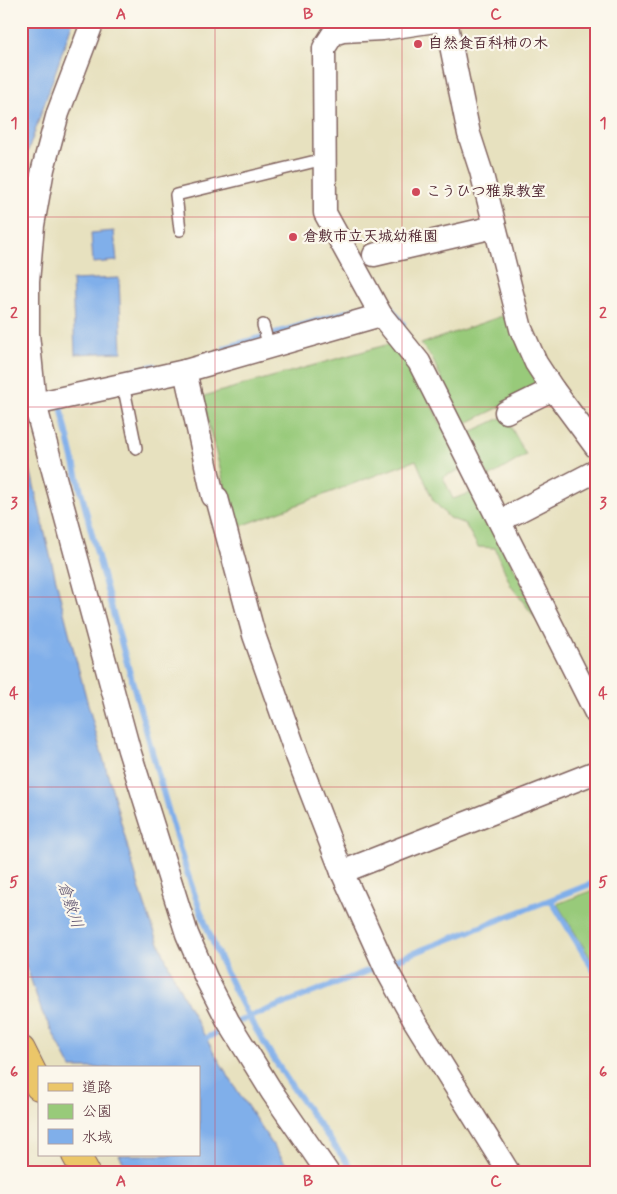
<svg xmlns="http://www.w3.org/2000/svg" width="617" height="1194" font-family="Mynerve,'Klee One',sans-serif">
<rect width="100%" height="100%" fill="#fbf7ec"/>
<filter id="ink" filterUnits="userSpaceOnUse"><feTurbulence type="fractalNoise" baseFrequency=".02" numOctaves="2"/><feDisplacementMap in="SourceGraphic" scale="10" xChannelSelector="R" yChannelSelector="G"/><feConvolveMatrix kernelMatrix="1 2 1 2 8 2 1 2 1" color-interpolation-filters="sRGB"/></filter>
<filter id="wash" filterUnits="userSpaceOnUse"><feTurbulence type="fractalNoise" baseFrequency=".0096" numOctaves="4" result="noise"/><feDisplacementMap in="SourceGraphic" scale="20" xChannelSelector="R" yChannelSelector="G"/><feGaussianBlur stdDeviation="1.12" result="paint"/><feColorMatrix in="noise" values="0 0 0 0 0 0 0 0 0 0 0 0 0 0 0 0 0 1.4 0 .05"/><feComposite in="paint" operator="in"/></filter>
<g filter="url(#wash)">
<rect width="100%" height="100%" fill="#e7e1bf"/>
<g fill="#98ca7a" stroke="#717452">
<path d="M508,314L541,387L463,425L432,358L421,344Z"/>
<path d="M393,343L400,345L464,468L443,477L453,499L476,491L546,632L511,586L495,548L478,547L465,524L449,518L433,500L416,460L236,528L209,427L204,396Z"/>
<path d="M505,416L526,455L489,477L468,433Z"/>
<path d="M596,889V967L557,904Z"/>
</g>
<g fill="#80afea" stroke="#65678a">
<path d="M21,21H73L27,154L21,189Z"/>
<path d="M114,231L117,261L93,263L91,233Z"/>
<path d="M119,278L122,352L75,354L72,280Z"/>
<path d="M21,426C47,549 77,670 112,789C126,840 139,895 159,943C193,1025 242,1100 292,1173H130L119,1155H199V1068H71L42,1012L21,951Z"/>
</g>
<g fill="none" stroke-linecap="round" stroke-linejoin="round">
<g stroke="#80afea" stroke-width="6">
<path d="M383,298L403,324"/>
<path d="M225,348L367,306"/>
<path d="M128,372L154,366"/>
<path d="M60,402C84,511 114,619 145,726C168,810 190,897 228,976C261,1047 308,1111 355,1173"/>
<path d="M551,900L596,974"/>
<path d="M237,1022L596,882"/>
<path d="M199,1042L216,1033"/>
</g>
</g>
</g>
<g filter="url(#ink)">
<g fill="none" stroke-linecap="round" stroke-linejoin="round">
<defs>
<g id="service">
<path d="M180,230L176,195L324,159"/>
<path d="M263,325L269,347"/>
<path d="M123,384L136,448"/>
</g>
<g id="minor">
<path d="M93,21L58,113L43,169L33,225L28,282V334L35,404L129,750L187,934L206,978L228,1021L272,1092L328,1173"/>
<path d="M435,21L382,29L343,31L333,34L324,48L325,213L381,315L419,362L596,713"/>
<path d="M446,21L469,134L481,171L521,329L536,363L553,389L596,447"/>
<path d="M374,255L494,227"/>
<path d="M185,371L213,496L217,498L254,635L297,756L342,872"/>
<path d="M35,404L185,371L381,315"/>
<path d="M506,412L553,389"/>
<path d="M513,514L596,471"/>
<path d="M509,1173L414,1020L386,969L342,872L596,772"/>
</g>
<g id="primary">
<path d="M21,1050L39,1086"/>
<path d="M76,1155L86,1173"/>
</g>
</defs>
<use href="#service" stroke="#81635f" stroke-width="14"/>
<use href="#minor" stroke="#81635f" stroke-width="25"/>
<use href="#primary" stroke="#81635f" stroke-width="30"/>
<use href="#service" stroke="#fff" stroke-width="11"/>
<use href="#minor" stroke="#fff" stroke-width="22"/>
<use href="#primary" stroke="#ebc669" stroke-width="28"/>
</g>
</g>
<path fill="none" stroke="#d1495b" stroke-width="1" stroke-opacity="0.55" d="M215,21V1173M402,21V1173M21,217H596M21,407H596M21,597H596M21,787H596M21,977H596"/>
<g fill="#d1495b" stroke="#fbf7ec" stroke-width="2">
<circle cx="418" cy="44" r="5"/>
<circle cx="416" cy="192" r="5"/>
<circle cx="293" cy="237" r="5"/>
</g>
<g text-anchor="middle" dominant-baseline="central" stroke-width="4.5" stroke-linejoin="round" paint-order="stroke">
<g font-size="15" font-weight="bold" fill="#4a1f2b" stroke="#fbf7ec" text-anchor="start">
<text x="428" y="44">自然食百科柿の木</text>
<text x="426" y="192">こうひつ雅泉教室</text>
<text x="303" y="237">倉敷市立天城幼稚園</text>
</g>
<g font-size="16" font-style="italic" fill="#5d516e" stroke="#fbf7ec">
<text transform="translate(70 905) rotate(72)">倉敷川</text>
</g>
</g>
<rect width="617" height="1194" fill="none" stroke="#fbf7ec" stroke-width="55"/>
<rect x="38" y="1066" width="162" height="90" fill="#fbf7ec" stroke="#b4a19f"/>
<rect x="48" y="1083" width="25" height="8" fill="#ebc669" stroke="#b4a19f"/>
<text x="82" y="1092" font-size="15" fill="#4a1f2b">道路</text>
<rect x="48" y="1104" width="25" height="15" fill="#98ca7a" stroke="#b4a19f"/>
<text x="82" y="1116" font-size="15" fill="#4a1f2b">公園</text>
<rect x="48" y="1129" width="25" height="15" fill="#80afea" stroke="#b4a19f"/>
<text x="82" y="1142" font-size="15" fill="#4a1f2b">水域</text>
<rect x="28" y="28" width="562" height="1138" fill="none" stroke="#d1495b" stroke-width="2"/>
<g font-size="16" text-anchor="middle" font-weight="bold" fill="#d1495b">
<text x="121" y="19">A</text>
<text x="308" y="19">B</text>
<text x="496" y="19">C</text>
<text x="14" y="128">1</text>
<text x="603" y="128">1</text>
<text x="14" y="318">2</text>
<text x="603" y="318">2</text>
<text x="14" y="508">3</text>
<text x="603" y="508">3</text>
<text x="14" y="698">4</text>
<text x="603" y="698">4</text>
<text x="14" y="887">5</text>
<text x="603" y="887">5</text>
<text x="14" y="1077">6</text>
<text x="603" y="1077">6</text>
<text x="121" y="1186">A</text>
<text x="308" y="1186">B</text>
<text x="496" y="1186">C</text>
</g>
</svg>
